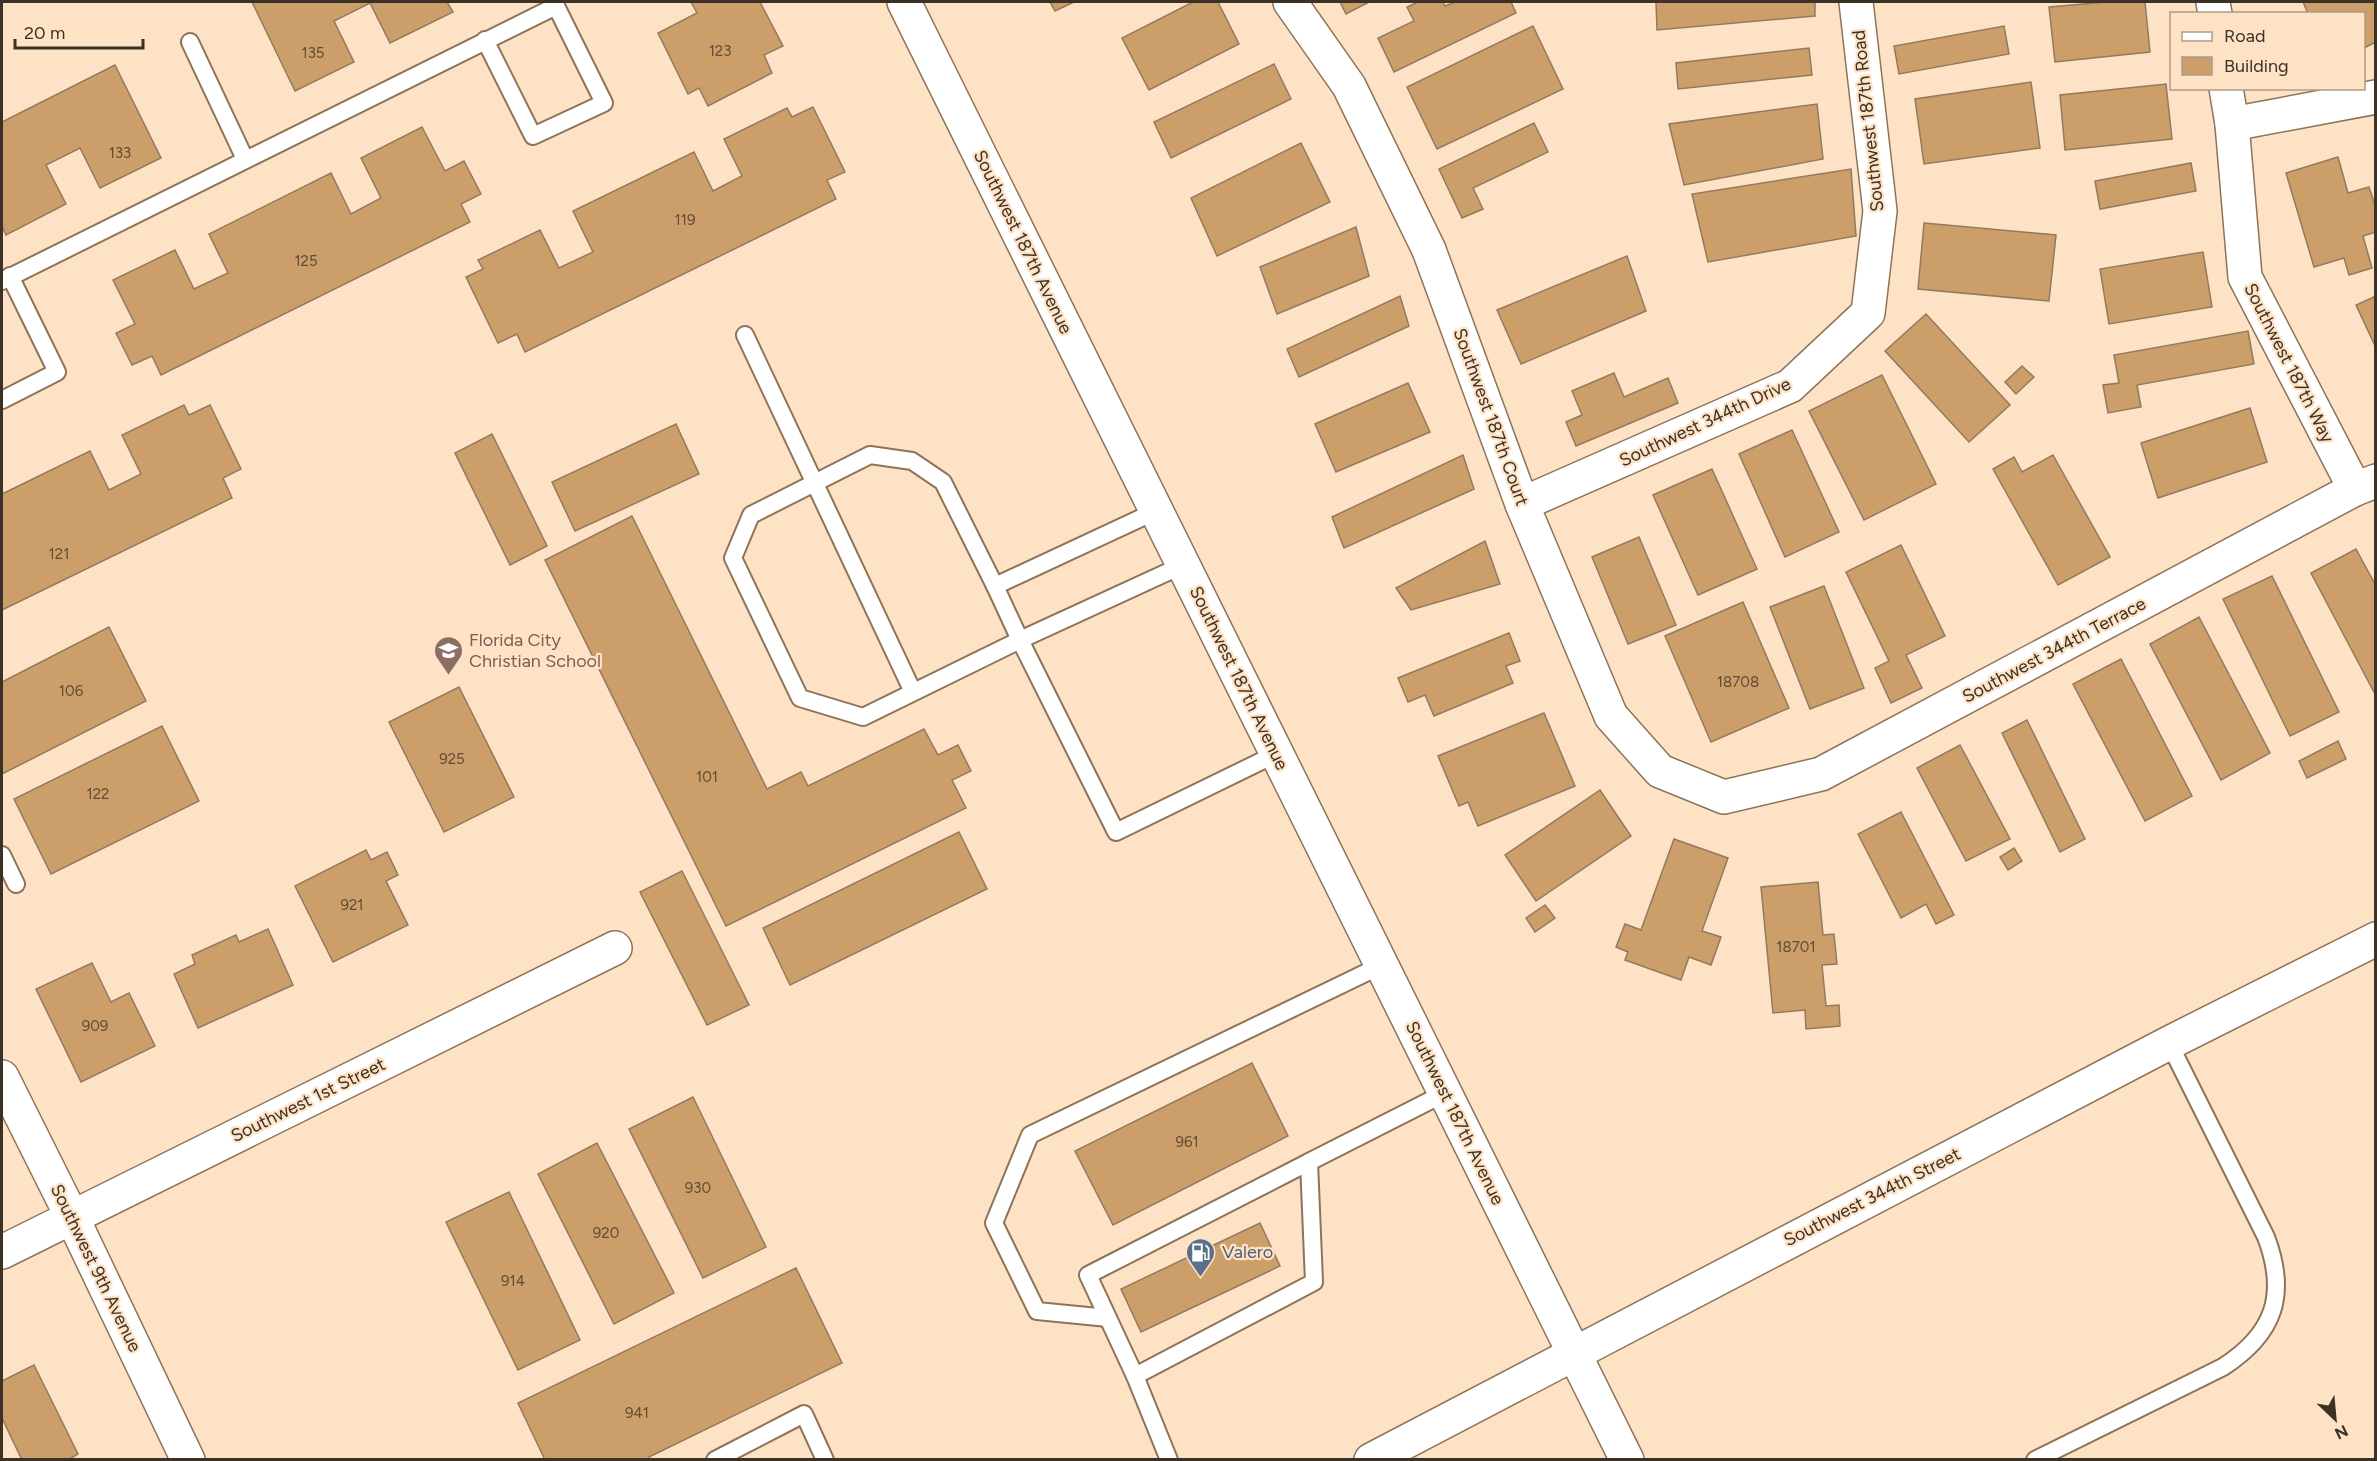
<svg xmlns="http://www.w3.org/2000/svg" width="2377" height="1461" font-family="Figtree,sans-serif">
<rect width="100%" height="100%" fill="#fee2c5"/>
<g fill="#cc9e69" stroke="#937a5f" stroke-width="1.5">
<path d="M252,2H447L453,12L390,43L370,3L334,21L354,62L295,91Z"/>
<path d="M691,2H760L783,46L764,55L772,73L708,106L699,88L688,94L658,33L697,13Z"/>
<path d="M1050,2H1074L1055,11Z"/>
<path d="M1193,2H1218L1239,44L1149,90L1122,38Z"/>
<path d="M1340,2H1369L1346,14Z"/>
<path d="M1418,2H1443L1445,6L1455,2H1511L1516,13L1394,72L1378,38L1414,21L1407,7Z"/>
<path d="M1656,2H1815V16L1657,30Z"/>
<path d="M2106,2H2145L2150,52L2055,62L2049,7Z"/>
<path d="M2303,2H2376V42L2364,48V14H2334L2333,12L2308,14Z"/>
<path d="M1533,26L1563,89L1437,149L1407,87Z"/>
<path d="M2004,26L2009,54L1899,74L1894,46Z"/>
<path d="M1809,48L1812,75L1678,89L1676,63Z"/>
<path d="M1274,64L1291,99L1171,158L1154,122Z"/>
<path d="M115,65L161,158L100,188L80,148L46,165L66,204L6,235L2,226V122Z"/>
<path d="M2031,82L2040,148L1924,164L1915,99Z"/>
<path d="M2166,84L2172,139L2065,150L2060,95Z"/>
<path d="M1817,104L1823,159L1684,185L1669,124Z"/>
<path d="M813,107L845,172L827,180L836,199L525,352L517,334L498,343L466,277L483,269L478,260L540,230L559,268L593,252L573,211L694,152L713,191L742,176L724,139L787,108L792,117Z"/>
<path d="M1534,123L1548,152L1473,188L1483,209L1462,218L1439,169Z"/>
<path d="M422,127L445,171L464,161L481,194L461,204L470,222L161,375L152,356L132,365L116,333L135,324L113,280L175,250L194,289L228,273L209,234L331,173L351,214L381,198L361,158Z"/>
<path d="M1301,143L1330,202L1217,256L1191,198Z"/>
<path d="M2338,157L2348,193L2369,187L2376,208V232L2363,236L2372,268L2349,275L2344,258L2314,267L2286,173Z"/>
<path d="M2191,163L2196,191L2100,209L2095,181Z"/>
<path d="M1851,169L1856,236L1708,262L1692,194Z"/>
<path d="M1924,223L2056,235L2049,301L1918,289Z"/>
<path d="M1356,227L1369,276L1277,314L1260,267Z"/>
<path d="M2203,252L2212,307L2109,324L2100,269Z"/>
<path d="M1627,256L1646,311L1521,364L1497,310Z"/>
<path d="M1400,296L1409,326L1299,377L1287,349Z"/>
<path d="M2376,296V348L2356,305Z"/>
<path d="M1926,314L2010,405L1969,442L1885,351Z"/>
<path d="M2248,331L2254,364L2137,385L2141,407L2108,413L2103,385L2119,383L2114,355Z"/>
<path d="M2022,366L2034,377L2016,394L2005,382Z"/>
<path d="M1614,373L1624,397L1668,378L1678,403L1576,446L1566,422L1582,415L1572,391Z"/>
<path d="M1882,375L1936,484L1864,520L1809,411Z"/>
<path d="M1408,383L1430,432L1336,472L1315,424Z"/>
<path d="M184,405L189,415L210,405L241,469L223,478L232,498L2,610V494L90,451L109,490L141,474L122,435Z"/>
<path d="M2250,408L2267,462L2158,498L2141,443Z"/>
<path d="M676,424L699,474L575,531L552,482Z"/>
<path d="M1792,430L1839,532L1785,557L1739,454Z"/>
<path d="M492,434L547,546L510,565L455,453Z"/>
<path d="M1463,455L1474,489L1344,548L1332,517Z"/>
<path d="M2053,455L2110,557L2058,585L1993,469L2014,457L2022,472Z"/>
<path d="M1712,469L1757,569L1698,595L1653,495Z"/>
<path d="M632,516L767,789L801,772L808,786L924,729L938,755L958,745L971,771L952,780L966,808L726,926L545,560Z"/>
<path d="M1639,537L1676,625L1628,644L1592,557Z"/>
<path d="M1485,541L1500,584L1411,610L1396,588Z"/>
<path d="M1901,545L1945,636L1906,655L1922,688L1891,703L1875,668L1889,661L1846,572Z"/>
<path d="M2356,549L2376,586V696L2311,573Z"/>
<path d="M2272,576L2339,712L2290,736L2223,599Z"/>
<path d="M1824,586L1864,688L1810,709L1770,607Z"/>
<path d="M1743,602L1789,708L1711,742L1665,636Z"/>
<path d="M2199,617L2270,753L2221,780L2150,644Z"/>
<path d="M109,627L146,701L2,774V682Z"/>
<path d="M1509,633L1520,661L1506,666L1513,683L1434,716L1425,695L1408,702L1398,678Z"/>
<path d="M2121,659L2192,796L2145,821L2073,684Z"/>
<path d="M459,687L514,797L444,832L389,722Z"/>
<path d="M1544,713L1575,786L1478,826L1468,802L1459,806L1438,756Z"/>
<path d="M2027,720L2085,839L2060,852L2002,733Z"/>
<path d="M162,726L199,801L51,874L14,799Z"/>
<path d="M2338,741L2346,759L2307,778L2299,761Z"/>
<path d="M1960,745L2010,839L1966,861L1917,768Z"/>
<path d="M1600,790L1631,836L1536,901L1505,855Z"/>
<path d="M1901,812L1954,915L1936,924L1926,904L1901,918L1858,834Z"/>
<path d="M959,832L987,889L790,985L763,928Z"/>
<path d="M1674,839L1728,858L1702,931L1721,937L1711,965L1689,957L1681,980L1625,960L1628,952L1616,947L1625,924L1641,930Z"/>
<path d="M2014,848L2022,861L2008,870L2000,857Z"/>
<path d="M366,850L371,860L387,852L398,875L386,881L408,925L333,962L295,886Z"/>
<path d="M682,871L749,1005L707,1025L640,892Z"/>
<path d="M1818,882L1823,935L1834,934L1837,964L1822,965L1826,1006L1839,1005L1840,1026L1806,1029L1805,1010L1773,1013L1761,887Z"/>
<path d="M1545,905L1555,918L1535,932L1526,918Z"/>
<path d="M268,929L293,985L198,1028L174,974L195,964L192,955L236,935L239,942Z"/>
<path d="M92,963L111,1002L129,993L155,1046L81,1082L36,989Z"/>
<path d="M1252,1063L1288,1136L1113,1225L1075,1151Z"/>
<path d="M693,1097L766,1247L703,1278L629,1129Z"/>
<path d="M597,1143L674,1293L614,1324L538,1174Z"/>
<path d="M509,1192L580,1340L518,1370L446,1222Z"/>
<path d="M1260,1223L1280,1266L1141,1332L1121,1289Z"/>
<path d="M796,1268L842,1363L649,1457L650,1460H545L518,1403Z"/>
<path d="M34,1365L78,1454L68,1460H22L2,1418V1381Z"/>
</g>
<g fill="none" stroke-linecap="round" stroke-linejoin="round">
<defs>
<g id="lane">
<path d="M485,40L533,136L604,103L556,6"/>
<path d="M190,42L245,159"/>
<path d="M2,281L556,6L554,2"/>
<path d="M745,335L913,692"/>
<path d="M2,400L57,372L10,276"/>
<path d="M1156,511L995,586L943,482L912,461L870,455L751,515L733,558L800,698L863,717L1020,640L1183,565"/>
<path d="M995,586L1020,640L1116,832L1276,754"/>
<path d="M2,855L16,884"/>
<path d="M1108,1318L1037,1311L994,1223L1030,1135L1382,965"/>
<path d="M1135,1376L1088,1275L1309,1162"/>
<path d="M715,1460L804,1414L825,1460"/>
<path d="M1169,1460L1135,1376L1314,1282L1309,1162L1445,1093"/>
<path d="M2035,1460L2223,1367C2274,1334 2288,1295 2266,1237L2169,1043"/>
</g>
<g id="street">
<path d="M1290,2L1349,86L1429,250L1522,504L1611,716L1660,771L1724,797L1821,774L2355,489L2376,481"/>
<path d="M2213,2L2215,14"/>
<path d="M2226,88L2232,124L2245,277L2355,489"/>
<path d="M2232,124L2376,97"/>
<path d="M1522,504L1790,386L1868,313L1880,211L1856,2"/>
<path d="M2,1077L72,1217L188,1460"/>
<path d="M2,1252L615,948"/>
</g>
<g id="secondary">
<path d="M904,2L1627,1460"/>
<path d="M1371,1460L2169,1043L2376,939"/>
</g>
</defs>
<use href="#lane" stroke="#8d7459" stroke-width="20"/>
<use href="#street" stroke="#8d7459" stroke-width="36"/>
<use href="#secondary" stroke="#8d7459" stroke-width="36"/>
<use href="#lane" stroke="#fff" stroke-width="16"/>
<use href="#street" stroke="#fff" stroke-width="33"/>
<use href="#secondary" stroke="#fff" stroke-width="33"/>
</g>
<defs>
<symbol id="school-pin" viewBox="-11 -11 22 30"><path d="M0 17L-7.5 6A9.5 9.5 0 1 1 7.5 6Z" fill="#8d6e63" stroke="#fee2c5"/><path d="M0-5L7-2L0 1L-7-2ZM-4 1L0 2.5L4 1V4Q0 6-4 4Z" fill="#fff"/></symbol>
<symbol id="fuel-pin" viewBox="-11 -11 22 30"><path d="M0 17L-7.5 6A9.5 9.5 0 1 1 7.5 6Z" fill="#5c6f8a" stroke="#fee2c5"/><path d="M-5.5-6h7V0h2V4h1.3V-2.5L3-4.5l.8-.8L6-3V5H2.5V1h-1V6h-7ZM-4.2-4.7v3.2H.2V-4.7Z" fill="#fff"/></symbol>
</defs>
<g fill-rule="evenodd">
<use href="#school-pin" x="432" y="634" width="33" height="45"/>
<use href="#fuel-pin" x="1184" y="1236" width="33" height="45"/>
</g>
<g text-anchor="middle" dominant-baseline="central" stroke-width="4.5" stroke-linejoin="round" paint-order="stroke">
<g font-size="15" fill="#5f4c36">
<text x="720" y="51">123</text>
<text x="313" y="53">135</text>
<text x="120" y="153">133</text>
<text x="685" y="220">119</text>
<text x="306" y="261">125</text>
<text x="59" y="554">121</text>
<text x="1738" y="682">18708</text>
<text x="71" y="691">106</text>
<text x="452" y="759">925</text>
<text x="707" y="777">101</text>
<text x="98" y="794">122</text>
<text x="352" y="905">921</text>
<text x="1796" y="947">18701</text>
<text x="95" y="1026">909</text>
<text x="1187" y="1142">961</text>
<text x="698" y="1188">930</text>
<text x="606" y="1233">920</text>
<text x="513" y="1281">914</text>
<text x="637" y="1413">941</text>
</g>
<g font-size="18" fill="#3b3125" stroke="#fee2c5">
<text transform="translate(1868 121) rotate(-96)">Southwest 187th Road</text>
<text transform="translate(1023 242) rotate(64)">Southwest 187th Avenue</text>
<text transform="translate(2289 363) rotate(63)">Southwest 187th Way</text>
<text transform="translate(1491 417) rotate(70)">Southwest 187th Court</text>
<text transform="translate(1705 422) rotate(-25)">Southwest 344th Drive</text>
<text transform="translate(2054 650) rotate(-28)">Southwest 344th Terrace</text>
<text transform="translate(1239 678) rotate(64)">Southwest 187th Avenue</text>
<text transform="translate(308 1100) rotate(-26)">Southwest 1st Street</text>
<text transform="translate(1455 1113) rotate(64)">Southwest 187th Avenue</text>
<text transform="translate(1872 1197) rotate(-27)">Southwest 344th Street</text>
<text transform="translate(96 1268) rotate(64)">Southwest 9th Avenue</text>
</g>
<g font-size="18" fill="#785e54" stroke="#fee2c5" text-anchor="start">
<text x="469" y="640">Florida City<tspan x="469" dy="21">Christian School</tspan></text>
</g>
<g font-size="18" fill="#4e5e75" stroke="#fee2c5" text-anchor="start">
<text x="1222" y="1252">Valero</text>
</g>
</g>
<rect width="2377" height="1461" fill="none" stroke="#3b3125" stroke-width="6"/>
<rect x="2170" y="12" width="195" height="78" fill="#fee2c5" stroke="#b09b85" stroke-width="1.5"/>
<rect x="2182" y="32" width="30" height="9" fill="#ffffff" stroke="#b09b85" stroke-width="1.5"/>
<text x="2224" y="42" font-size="18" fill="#3b3125">Road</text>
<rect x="2182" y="57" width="30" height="18" fill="#cc9e69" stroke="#b09b85" stroke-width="1.5"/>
<text x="2224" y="72" font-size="18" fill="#3b3125">Building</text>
<g transform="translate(2335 1419) rotate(154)" stroke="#fee2c5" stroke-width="4.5" paint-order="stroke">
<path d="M0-4.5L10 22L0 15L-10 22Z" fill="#3b3125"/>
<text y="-9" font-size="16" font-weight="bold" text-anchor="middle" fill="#3b3125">N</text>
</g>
<path d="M15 39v9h128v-9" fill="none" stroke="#3b3125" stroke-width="3"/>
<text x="24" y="39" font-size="18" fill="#3b3125" stroke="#fee2c5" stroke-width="4.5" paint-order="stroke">20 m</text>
</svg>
